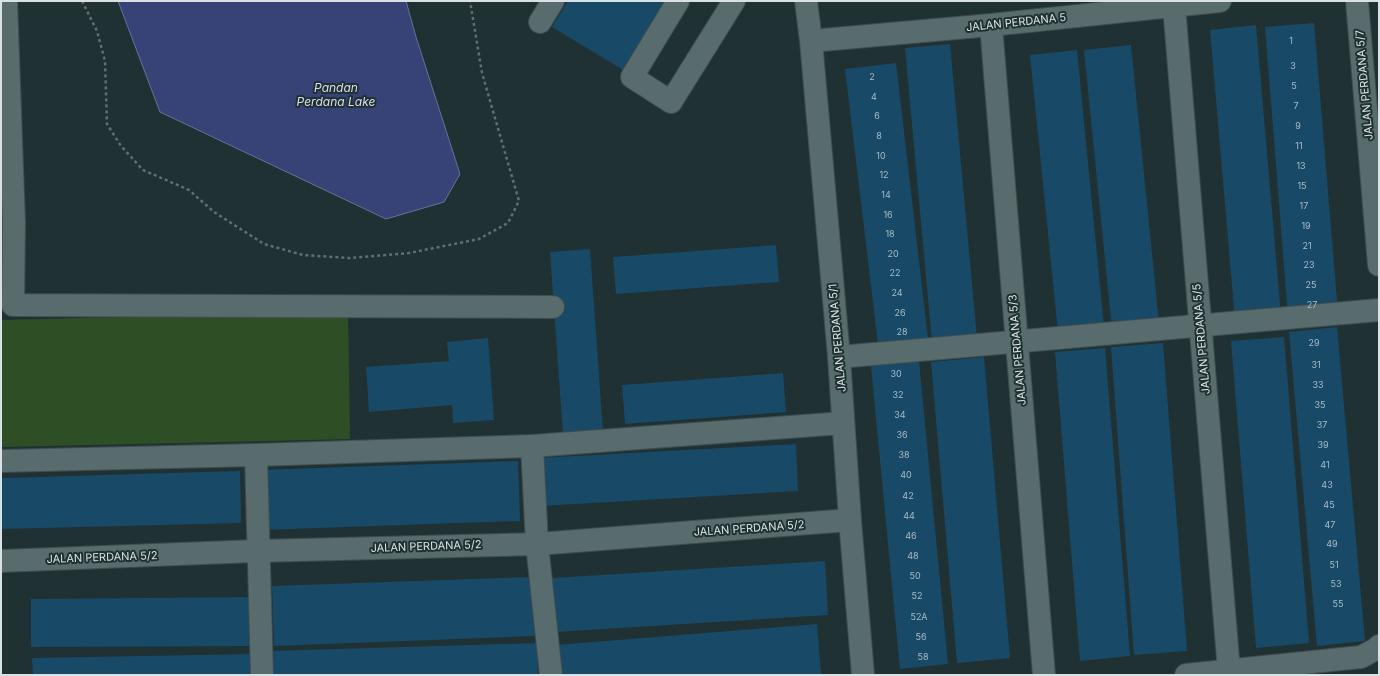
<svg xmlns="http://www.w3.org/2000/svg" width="1380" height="676" font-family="Inter,sans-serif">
<rect width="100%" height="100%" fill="#203133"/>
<path fill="#2e4f25" d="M348,312L350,439L1,447V320Z"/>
<path fill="#374277" stroke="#677298" d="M118,1H406L416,37L460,174L444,202L386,219L160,112Z"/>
<g fill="#184967">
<path d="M568,1H669L625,71L552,27Z"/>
<path d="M1314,23L1338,312L1288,316L1265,27Z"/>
<path d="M1256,25L1281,316L1235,320L1210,30Z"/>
<path d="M950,44L977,338L932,342L905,48Z"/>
<path d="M1131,45L1159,323L1112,329L1084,50Z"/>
<path d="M1077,50L1104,327L1058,332L1030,55Z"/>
<path d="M896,63L928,338L878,344L845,69Z"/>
<path d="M776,245L779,282L616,294L613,257Z"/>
<path d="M590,249L603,432L563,435L550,252Z"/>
<path d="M1337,327L1365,641L1317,646L1289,332Z"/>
<path d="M1284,337L1309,643L1256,648L1231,341Z"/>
<path d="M488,338L494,420L453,423L452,405L369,412L366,367L449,361L447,342Z"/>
<path d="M1163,343L1187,651L1134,655L1111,347Z"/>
<path d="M1105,348L1130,656L1080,661L1055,352Z"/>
<path d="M984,357L1010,658L957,663L931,362Z"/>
<path d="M919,361L948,664L900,669L871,366Z"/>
<path d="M783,373L786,412L625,424L622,385Z"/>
<path d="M796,444L798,491L541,506L538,458Z"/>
<path d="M518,461L520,521L261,530L259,470Z"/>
<path d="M240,471L241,523L1,529V478Z"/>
<path d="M825,561L828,615L555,632L552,578Z"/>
<path d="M533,577L535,636L274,646L272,586Z"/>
<path d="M254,597V646L31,647V599Z"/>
<path d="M817,624L821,675H558L556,645Z"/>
<path d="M537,643L538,675H273L272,651Z"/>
<path d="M253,654V675H33L32,658Z"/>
</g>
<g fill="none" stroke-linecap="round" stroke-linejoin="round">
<defs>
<g id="minor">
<path d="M6,1L14,223L13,305L553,307"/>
<path d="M678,1L632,77L671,102L734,1"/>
<path d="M806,1L811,41L839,357L850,520L863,675"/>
<path d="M1357,1L1379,265"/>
<path d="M1174,6L1229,671"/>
<path d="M540,22L553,1"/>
<path d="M991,25L1044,675"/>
<path d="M811,41L991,25L1220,1"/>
<path d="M839,357L1379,310"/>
<path d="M532,446L537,544L551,675"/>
<path d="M256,455L262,675"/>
<path d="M1,461L256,455L532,446L843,423"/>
<path d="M1,561L258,551L537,544L850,520"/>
<path d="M1186,675L1361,657L1376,649L1379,646"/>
</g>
</defs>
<use href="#minor" stroke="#3f4d4f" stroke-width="24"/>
<path stroke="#606f71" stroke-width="2.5" stroke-dasharray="3 3" stroke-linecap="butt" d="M82,1L97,31L105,61L107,124L121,146L143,170L189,190L214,212L264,244L303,255L349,258L409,253L479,239L508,223L519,201L482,73L470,1"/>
<use href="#minor" stroke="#586b6d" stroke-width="22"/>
</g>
<g text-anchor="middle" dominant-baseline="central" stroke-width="4" stroke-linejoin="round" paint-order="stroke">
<g font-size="9" fill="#a8bcc5">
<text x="1291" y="40">1</text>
<text x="1293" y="65">3</text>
<text x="872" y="76">2</text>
<text x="1294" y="85">5</text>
<text x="874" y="96">4</text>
<text x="1296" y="105">7</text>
<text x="877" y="115">6</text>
<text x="1298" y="125">9</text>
<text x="879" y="135">8</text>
<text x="1299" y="145">11</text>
<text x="881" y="155">10</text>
<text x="1301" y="165">13</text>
<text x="884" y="174">12</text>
<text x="1302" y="185">15</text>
<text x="886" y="194">14</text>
<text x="1304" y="205">17</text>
<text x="888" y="214">16</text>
<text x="1306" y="225">19</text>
<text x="890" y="233">18</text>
<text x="1307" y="245">21</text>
<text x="893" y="253">20</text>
<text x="1309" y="264">23</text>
<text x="895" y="272">22</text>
<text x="1311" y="284">25</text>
<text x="897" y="292">24</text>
<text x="1312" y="304">27</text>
<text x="900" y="312">26</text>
<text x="902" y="331">28</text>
<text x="1314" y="342">29</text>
<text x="1316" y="364">31</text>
<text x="896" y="373">30</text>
<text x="1318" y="384">33</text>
<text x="898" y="394">32</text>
<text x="1320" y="404">35</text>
<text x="900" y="414">34</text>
<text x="1322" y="424">37</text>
<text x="902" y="434">36</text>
<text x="1323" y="444">39</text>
<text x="904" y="454">38</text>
<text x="1325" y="464">41</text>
<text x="906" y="474">40</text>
<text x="1327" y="484">43</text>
<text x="908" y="495">42</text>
<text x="1329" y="504">45</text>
<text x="909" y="515">44</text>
<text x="1330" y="524">47</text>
<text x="911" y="535">46</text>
<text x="1332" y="543">49</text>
<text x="913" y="555">48</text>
<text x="1334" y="564">51</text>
<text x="915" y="575">50</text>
<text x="1336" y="583">53</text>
<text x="917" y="595">52</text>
<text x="1338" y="603">55</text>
<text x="919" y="616">52A</text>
<text x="921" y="636">56</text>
<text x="923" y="656">58</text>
</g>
<g font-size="11" fill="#d8e2e4" stroke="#203133">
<text transform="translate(1016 22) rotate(-6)">JALAN PERDANA 5</text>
<text transform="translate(1364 85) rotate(-95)">JALAN PERDANA 5/7</text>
<text transform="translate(837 338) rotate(-95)">JALAN PERDANA 5/1</text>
<text transform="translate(1201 339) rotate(-95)">JALAN PERDANA 5/5</text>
<text transform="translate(1017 350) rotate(-95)">JALAN PERDANA 5/3</text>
<text transform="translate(749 528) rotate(-4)">JALAN PERDANA 5/2</text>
<text transform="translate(426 546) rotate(-2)">JALAN PERDANA 5/2</text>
<text transform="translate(102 557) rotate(-2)">JALAN PERDANA 5/2</text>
</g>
<g font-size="12" font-style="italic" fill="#d9deef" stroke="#203133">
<text x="336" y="87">Pandan<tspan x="336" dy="14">Perdana Lake</tspan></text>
</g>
</g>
<rect width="1380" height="676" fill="none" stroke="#d8e2e4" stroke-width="4"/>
</svg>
